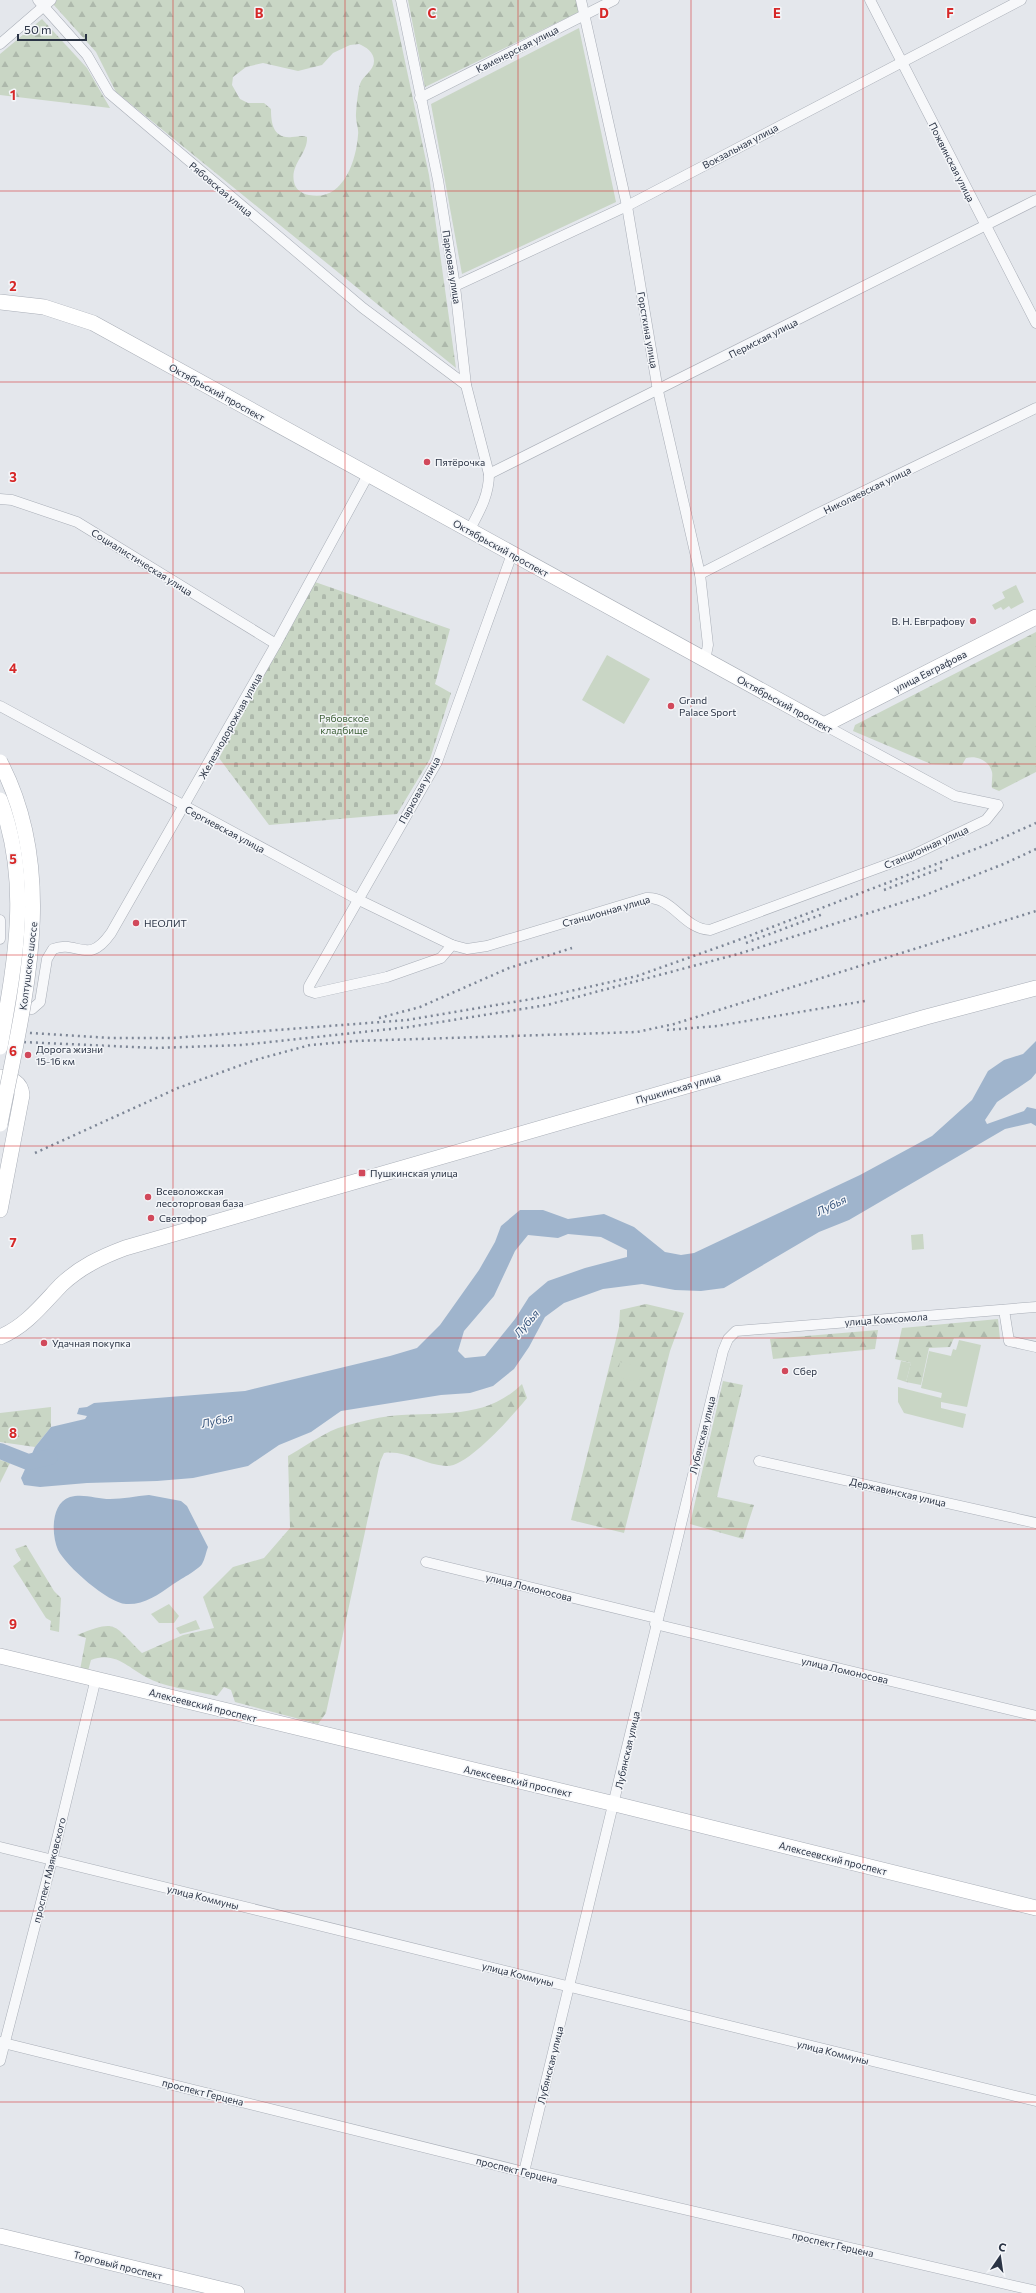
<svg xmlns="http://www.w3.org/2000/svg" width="1036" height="2293" font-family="Commissioner,sans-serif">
<defs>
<pattern id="forest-firs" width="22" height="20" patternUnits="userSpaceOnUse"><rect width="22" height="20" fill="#c9d6c5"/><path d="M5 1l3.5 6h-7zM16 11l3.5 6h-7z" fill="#adb8ab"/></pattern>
<pattern id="cemetery-stones" width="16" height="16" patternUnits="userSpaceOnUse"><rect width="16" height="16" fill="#c9d6c5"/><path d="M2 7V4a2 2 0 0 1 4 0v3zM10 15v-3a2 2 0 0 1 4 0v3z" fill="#adb8ab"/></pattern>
</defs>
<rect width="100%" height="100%" fill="#e4e7ec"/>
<g fill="url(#forest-firs)" fill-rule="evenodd">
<path d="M57,0H392L429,175L456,368L116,92L96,52L53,4ZM359,44C366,47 374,52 374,61C374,71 363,75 360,84C358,90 356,110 356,117C356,123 359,129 358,135C356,163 342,202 309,195C302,194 295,189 294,182C290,164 308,154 307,137C300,135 299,137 292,137C273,139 271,123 271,109L264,103H248L240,99L232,85L233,77L246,67L263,63L298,71L322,65L333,53L350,45Z"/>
<path d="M408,0H577L579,12L425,87Z"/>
<path d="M42,19L87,68L110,108L0,95V54Z"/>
<path d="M1036,632V772L999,791L992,788C991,783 993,777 992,772C989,760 976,755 966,758L962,765L931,764L853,731L855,725Z"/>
<path d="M646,1304L684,1313L670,1351L624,1533L571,1520L619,1327L620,1310Z"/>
<path d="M998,1319L1000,1339L954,1338L950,1347L929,1348L921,1385L906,1382L911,1363L895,1359L902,1328Z"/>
<path d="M878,1330L875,1349L773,1359L770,1339Z"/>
<path d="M723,1381L743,1385L717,1497L754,1505L743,1539L690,1524Z"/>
<path d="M522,1384L527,1398C514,1414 467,1468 446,1466C424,1465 406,1450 384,1453L380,1462L326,1713L318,1724L235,1702L231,1690L224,1687L217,1696C200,1692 165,1687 150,1679C130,1670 116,1650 91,1660L88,1671L80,1670L86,1638L77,1635C118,1619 112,1624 142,1653L183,1635L214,1628L203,1597L233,1567L264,1558L290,1528L288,1456C305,1447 327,1430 345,1426C359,1422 375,1418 390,1416C438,1411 484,1421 522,1384Z"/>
<path d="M51,1407V1427L35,1447L0,1442V1413Z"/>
<path d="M0,1460L10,1463L0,1483Z"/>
<path d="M26,1545L54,1591L61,1598L59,1632L50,1630L51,1621L46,1618L13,1566L21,1560L15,1549Z"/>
</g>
<path fill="url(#cemetery-stones)" d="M315,582L450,629L435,684L451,693L430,759L397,814L269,825L219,758Z"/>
<g fill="#c9d6c5">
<path d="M579,28L616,202L462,274L431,104Z"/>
<path d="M1016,585L1024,602L1011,609L1009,606L1003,610L1001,607L995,610L992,605L1005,598L1002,592Z"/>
<path d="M607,655L650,679L624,724L582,700Z"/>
<path d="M923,1234L924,1249L912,1250L911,1235Z"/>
<path d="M959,1340L981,1345L967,1407L941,1402V1408L966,1414L963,1428L904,1413L898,1402V1387L941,1398L942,1393L921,1388L929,1351L951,1356L953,1349L956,1350Z"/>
<path d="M901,1361L911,1363L906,1382L897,1379Z"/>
<path d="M620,1362L643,1367L639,1382L617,1377Z"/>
<path d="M169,1604L179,1616L174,1623H159L151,1614Z"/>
<path d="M196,1620L200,1629L180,1634L176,1628Z"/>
</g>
<g fill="#9fb4cc" fill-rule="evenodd">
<path d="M1036,1041V1073L1031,1079L997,1102L985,1120L987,1124L1024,1111L1027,1107L1036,1109V1126L1031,1123L1005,1129L849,1220L819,1232L724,1288L701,1291L675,1290L642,1284L603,1289L564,1303L545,1317L529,1347L514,1369L493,1386L470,1393L441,1395L341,1411L311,1432L279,1445L248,1466L193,1478L157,1481L87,1483L40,1487L24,1485L21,1478L35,1447L51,1427L85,1419L87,1416L77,1414L79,1408L87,1407L94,1403L245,1391L390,1356L417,1348L440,1325L479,1270L495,1242L501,1226L520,1210H543L568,1219L604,1214L634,1227L665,1252L681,1255L694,1253L860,1175L932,1136L972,1100L988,1071L1004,1060L1023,1054ZM568,1234L601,1237L627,1250V1257L585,1268L548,1281L529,1297L515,1319L485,1356L465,1358L458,1351L464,1331L494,1296L515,1251L528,1235L558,1238Z"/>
<path d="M149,1495L181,1501L187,1506L208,1547C206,1552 205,1559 202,1564C198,1570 179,1580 172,1585C158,1595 144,1605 126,1604C108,1603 66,1566 58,1550C51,1534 51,1503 70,1497C83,1493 97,1499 110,1499C123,1499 136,1496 149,1495Z"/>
</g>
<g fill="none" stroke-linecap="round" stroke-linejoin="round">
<path stroke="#9fb4cc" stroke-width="16" d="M0,1451L28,1462L50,1457"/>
<defs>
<g id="street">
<path d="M38,0L87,55L109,93L363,308L466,385"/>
<path d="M401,0L438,180L455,286L466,385L489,474C489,496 479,512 469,531"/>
<path d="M581,0L627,206L658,391L700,574L708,645L705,660"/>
<path d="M870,0L1036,323"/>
<path d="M0,44L51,0"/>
<path d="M420,98L614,0"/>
<path d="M455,286L627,206L1021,0"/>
<path d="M489,474L1036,200"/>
<path d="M0,499L12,500L77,522L276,644"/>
<path d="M512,554L437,762L309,986V991L315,993L387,977L441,958L452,945L467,949L487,946L646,898C673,896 683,929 710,930L913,855L986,820L998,805L955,796L824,725"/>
<path d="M700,574L817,514L1036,408"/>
<path d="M0,706L357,899L452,945"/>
<path d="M0,920V939"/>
<path d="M16,1008L32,1009L40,1002L47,959L53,949C78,939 87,967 111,933L276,644L368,475"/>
<path d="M1004,1310L1009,1341L1036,1347"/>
<path d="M759,1461L1036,1523"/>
<path d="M426,1562L656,1618"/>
<path d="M655,1624L1036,1716"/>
<path d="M0,1847L1036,2101"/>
<path d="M0,2042L524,2172L1036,2291"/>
<path d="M0,2061L52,1860L96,1678"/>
<path d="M524,2172C591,1898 655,1624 723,1351L728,1339L736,1331L1036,1307"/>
</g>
<g id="secondary">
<path d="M0,302L44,307L93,323L824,725L1036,617"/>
<path d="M0,1077C12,1079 21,1082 22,1095L0,1210"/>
<path d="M0,1337C26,1326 42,1305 61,1285C80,1267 101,1257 125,1248L926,1017L1036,988"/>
<path d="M0,1656L615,1804L1036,1908"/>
<path d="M0,2236L237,2293"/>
</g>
</defs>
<use href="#street" stroke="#a9aeb7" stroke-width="11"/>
<use href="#secondary" stroke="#a9aeb7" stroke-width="16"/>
<use href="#street" stroke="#f7f8fa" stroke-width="10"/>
<use href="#secondary" stroke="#fff" stroke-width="15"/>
<g stroke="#7d8696" stroke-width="2.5" stroke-dasharray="2 4" stroke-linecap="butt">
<path d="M884,890L942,868"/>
<path d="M746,943L823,914"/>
<path d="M379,1018L420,1007L509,968L572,948"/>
<path d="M667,1030L717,1026L865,1001"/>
<path d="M0,1031L110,1038H173L407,1020L544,997L637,976L733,942L991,843L1036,823"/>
<path d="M0,1041L156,1048L242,1045L409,1027L547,1005L738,954L923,896L1006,863L1036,849"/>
<path d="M35,1153L178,1088L255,1060L310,1045L356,1041L637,1032L674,1024L1036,911"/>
</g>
<defs>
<g id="secondary-bridge">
<path d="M0,762C60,876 23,1005 0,1124"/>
<path d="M0,800C31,882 15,963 0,1047"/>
</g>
</defs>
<use href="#secondary-bridge" stroke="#a9aeb7" stroke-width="16" stroke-linecap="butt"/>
<use href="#secondary-bridge" stroke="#fff" stroke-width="15"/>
</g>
<path fill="none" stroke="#d62828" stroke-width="1" stroke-opacity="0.55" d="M173,0V2293M345,0V2293M518,0V2293M691,0V2293M863,0V2293M0,191H1036M0,382H1036M0,573H1036M0,764H1036M0,955H1036M0,1146H1036M0,1338H1036M0,1529H1036M0,1720H1036M0,1911H1036M0,2102H1036"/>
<g fill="#d1495b" stroke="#f4f6f9" stroke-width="1.5">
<circle cx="427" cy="462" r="4"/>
<circle cx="973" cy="621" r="4"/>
<circle cx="671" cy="706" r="4"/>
<circle cx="136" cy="923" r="4"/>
<circle cx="28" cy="1055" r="4"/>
<rect x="358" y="1169" width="8" height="8" rx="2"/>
<circle cx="148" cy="1197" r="4"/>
<circle cx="151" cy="1218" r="4"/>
<circle cx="44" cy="1343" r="4"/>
<circle cx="785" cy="1371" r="4"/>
</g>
<g text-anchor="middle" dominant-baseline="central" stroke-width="3" stroke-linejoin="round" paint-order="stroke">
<g font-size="10" fill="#2b3445" stroke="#f4f6f9">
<text transform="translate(517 49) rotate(-27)">Каменерская улица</text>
<text transform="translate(740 146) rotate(-28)">Вокзальная улица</text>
<text transform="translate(952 162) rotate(63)">Пожвинская улица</text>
<text transform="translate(221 189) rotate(40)">Рябовская улица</text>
<text transform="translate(452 267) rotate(81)">Парковая улица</text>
<text transform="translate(648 330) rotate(80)">Горсткина улица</text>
<text transform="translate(763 338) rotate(-27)">Пермская улица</text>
<text transform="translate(217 392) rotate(29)">Октябрьский проспект</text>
<text transform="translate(867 490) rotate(-26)">Николаевская улица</text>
<text transform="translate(501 548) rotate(29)">Октябрьский проспект</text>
<text transform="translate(142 562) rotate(32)">Социалистическая улица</text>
<text transform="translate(930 671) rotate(-27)">улица Евграфова</text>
<text transform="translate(785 704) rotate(29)">Октябрьский проспект</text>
<text transform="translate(230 726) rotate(-61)">Железнодорожная улица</text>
<text transform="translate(419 790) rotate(-61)">Парковая улица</text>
<text transform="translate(225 829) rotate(28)">Сергиевская улица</text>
<text transform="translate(926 847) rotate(-24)">Станционная улица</text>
<text transform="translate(606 911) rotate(-16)">Станционная улица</text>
<text transform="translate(28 966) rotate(-83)">Колтушское шоссе</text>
<text transform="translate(678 1088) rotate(-16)">Пушкинская улица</text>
<text transform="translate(886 1319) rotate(-4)">улица Комсомола</text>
<text transform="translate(702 1435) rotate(-76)">Лубянская улица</text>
<text transform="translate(898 1492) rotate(13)">Державинская улица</text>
<text transform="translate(529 1587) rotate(14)">улица Ломоносова</text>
<text transform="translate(845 1670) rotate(13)">улица Ломоносова</text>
<text transform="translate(203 1705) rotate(14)">Алексеевский проспект</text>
<text transform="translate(627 1750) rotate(-77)">Лубянская улица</text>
<text transform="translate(518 1781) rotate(13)">Алексеевский проспект</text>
<text transform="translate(833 1858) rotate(14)">Алексеевский проспект</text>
<text transform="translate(49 1870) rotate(-76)">проспект Маяковского</text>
<text transform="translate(203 1897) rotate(14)">улица Коммуны</text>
<text transform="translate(518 1974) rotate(14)">улица Коммуны</text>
<text transform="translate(833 2052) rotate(14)">улица Коммуны</text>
<text transform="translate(550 2065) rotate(-76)">Лубянская улица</text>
<text transform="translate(203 2092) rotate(14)">проспект Герцена</text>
<text transform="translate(517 2170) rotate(14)">проспект Герцена</text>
<text transform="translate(833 2244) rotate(13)">проспект Герцена</text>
<text transform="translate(118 2265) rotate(14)">Торговый проспект</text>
</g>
<g font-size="10" fill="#2b3445" stroke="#f4f6f9" text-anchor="start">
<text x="435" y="462">Пятёрочка</text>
<text x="965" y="621" text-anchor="end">В. Н. Евграфову</text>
<text x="679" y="700">Grand<tspan x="679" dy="12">Palace Sport</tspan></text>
<text x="144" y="923">НЕОЛИТ</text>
<text x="36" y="1049">Дорога жизни<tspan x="36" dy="12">15-16 км</tspan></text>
<text x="370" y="1173">Пушкинская улица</text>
<text x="156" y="1191">Всеволожская<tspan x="156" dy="12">лесоторговая база</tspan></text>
<text x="159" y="1218">Светофор</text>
<text x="52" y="1343">Удачная покупка</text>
<text x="793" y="1371">Сбер</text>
</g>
<g font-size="10" fill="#3f6138" stroke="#f4f6f9">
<text x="344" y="718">Рябовское<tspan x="344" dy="12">кладбище</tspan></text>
</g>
<g font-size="11" font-style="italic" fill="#34527a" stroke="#f4f6f9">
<text transform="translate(831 1205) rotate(-26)">Лубья</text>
<text transform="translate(526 1323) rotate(-49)">Лубья</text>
<text transform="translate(217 1420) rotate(-12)">Лубья</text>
</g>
</g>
<g font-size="13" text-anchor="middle" font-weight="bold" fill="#d62828" stroke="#f4f6f9" stroke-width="3" stroke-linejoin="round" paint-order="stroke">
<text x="259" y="18">B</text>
<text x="432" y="18">C</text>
<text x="604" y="18">D</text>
<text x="777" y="18">E</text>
<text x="950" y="18">F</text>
<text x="13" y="100">1</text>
<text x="13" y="291">2</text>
<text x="13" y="482">3</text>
<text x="13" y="673">4</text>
<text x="13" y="864">5</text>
<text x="13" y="1056">6</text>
<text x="13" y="1247">7</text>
<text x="13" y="1438">8</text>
<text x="13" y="1629">9</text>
</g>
<g transform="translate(1000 2257) rotate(13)" stroke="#f4f6f9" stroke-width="3" paint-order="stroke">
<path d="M0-3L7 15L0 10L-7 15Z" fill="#2b3445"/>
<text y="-6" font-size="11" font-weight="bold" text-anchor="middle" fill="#2b3445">С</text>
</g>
<path d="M18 34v6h68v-6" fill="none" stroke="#2b3445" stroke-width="2"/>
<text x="24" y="34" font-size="12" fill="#2b3445" stroke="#f4f6f9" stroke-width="3" paint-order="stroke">50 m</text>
</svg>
